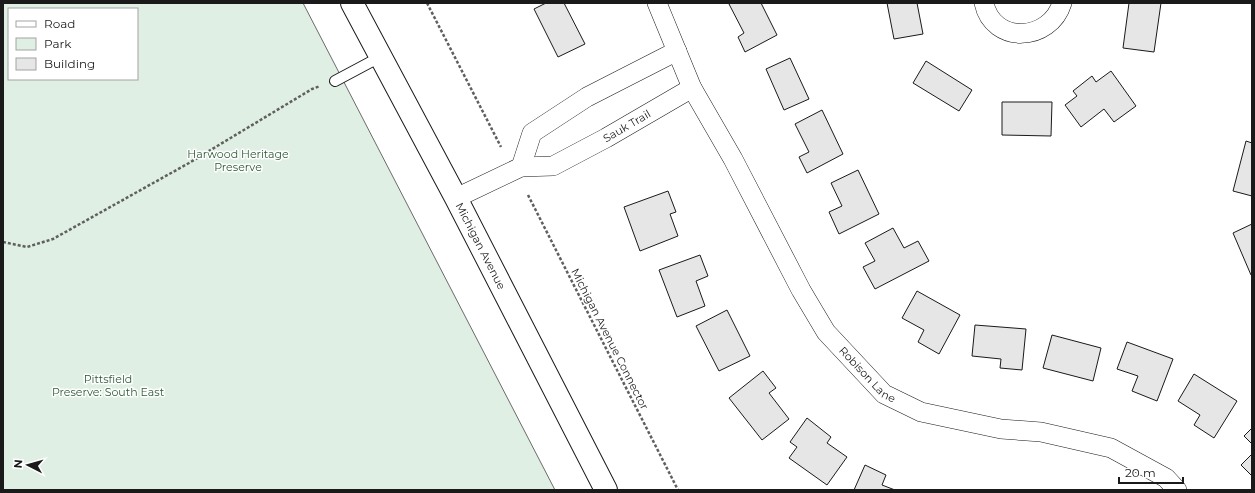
<svg xmlns="http://www.w3.org/2000/svg" width="1255" height="493" font-family="Montserrat,sans-serif">
<rect width="100%" height="100%" fill="#fff"/>
<path fill="#e0efe3" stroke="#6a6a6a" fill-rule="evenodd" d="M3,3H303L555,490H3ZM9,9H137V79H9Z"/>
<g fill="#e6e6e6" stroke="#1a1a1a">
<path d="M546,3H564L585,44L558,57L534,9Z"/>
<path d="M732,3H761L777,35L745,52L738,37L744,33L729,4Z"/>
<path d="M887,3H917L923,34L894,39Z"/>
<path d="M1129,3H1161L1154,52L1123,48Z"/>
<path d="M790,58L809,99L784,110L766,69Z"/>
<path d="M926,61L972,90L959,111L913,83Z"/>
<path d="M1111,71L1136,106L1114,122L1104,109L1081,127L1065,105L1077,96L1073,91L1092,76L1096,82Z"/>
<path d="M1002,102H1052L1051,136L1002,135Z"/>
<path d="M822,110L843,154L807,173L799,157L809,152L795,124Z"/>
<path d="M1246,141L1252,143V196L1233,191Z"/>
<path d="M858,170L879,214L839,234L829,212L842,206L831,183Z"/>
<path d="M668,191L676,212L670,214L678,236L640,251L624,207Z"/>
<path d="M1252,224V274L1251,275L1233,233Z"/>
<path d="M893,228L904,248L918,241L929,261L875,289L863,267L875,261L865,243Z"/>
<path d="M700,255L708,276L696,281L705,306L677,317L659,270Z"/>
<path d="M917,291L960,315L939,354L918,342L924,330L902,318Z"/>
<path d="M727,310L750,356L719,371L696,326Z"/>
<path d="M975,325L1026,329L1022,370L1000,368L1001,359L972,356Z"/>
<path d="M1052,335L1101,348L1093,381L1043,368Z"/>
<path d="M1127,342L1173,359L1157,401L1132,391L1138,376L1117,369Z"/>
<path d="M763,371L776,388L769,393L789,419L762,440L729,398Z"/>
<path d="M1194,374L1237,401L1214,438L1194,425L1200,415L1178,401Z"/>
<path d="M807,418L831,437L827,443L847,457L827,485L789,458L797,447L790,442Z"/>
<path d="M1252,428V444L1244,436Z"/>
<path d="M1252,454V476L1241,465Z"/>
<path d="M865,465L886,475L882,485L895,490H854Z"/>
</g>
<g fill="none" stroke-linecap="round" stroke-linejoin="round">
<defs>
<path id="service" d="M335,81L380,57"/>
<g id="minor">
<path id="s1" d="M657,3L692,88L733,159L801,290L826,332L884,394L921,412L1001,429L1041,432L1111,448L1166,478L1177,490"/>
<path d="M984,3C993,45 1050,42 1062,3"/>
<path d="M521,167L532,133L587,97L677,51"/>
<path id="s2" d="M456,198L521,167L553,166L606,138L692,88"/>
</g>
<g id="trunk">
<path id="s3" d="M352,3L456,198L606,490"/>
</g>
</defs>
<use href="#service" stroke="#1a1a1a" stroke-width="12"/>
<use href="#minor" stroke="#1a1a1a" stroke-width="20"/>
<use href="#trunk" stroke="#1a1a1a" stroke-width="24"/>
<g stroke="#5f5f5f" stroke-width="2.5" stroke-dasharray="3 2" stroke-linecap="butt">
<path d="M427,3L501,147"/>
<path d="M528,195L678,490"/>
<path d="M3,242L27,247L53,239L189,163L312,89L320,86"/>
</g>
<use href="#service" stroke="#fff" stroke-width="10"/>
<use href="#minor" stroke="#fff" stroke-width="19"/>
<use href="#trunk" stroke="#fff" stroke-width="22"/>
</g>
<g text-anchor="middle" dominant-baseline="central" stroke-width="3" stroke-linejoin="round" paint-order="stroke">
<g font-size="11" fill="#1a1a1a" stroke="#fff">
<text stroke="none"><textPath href="#s2" startOffset="188">Sauk Trail</textPath></text>
<text stroke="none"><textPath href="#s3" startOffset="275">Michigan Avenue</textPath></text>
<text transform="translate(610 339) rotate(63)">Michigan Avenue Connector</text>
<text stroke="none"><textPath href="#s1" startOffset="430">Robison Lane</textPath></text>
</g>
<g font-size="11" fill="#2b5a34" stroke="#fff">
<text x="238" y="154">Harwood Heritage<tspan x="238" dy="13">Preserve</tspan></text>
<text x="108" y="379">Pittsfield<tspan x="108" dy="13">Preserve: South East</tspan></text>
</g>
</g>
<rect width="1255" height="493" fill="none" stroke="#1a1a1a" stroke-width="8"/>
<rect x="8" y="8" width="130" height="72" fill="#ffffff" stroke="#a3a3a3"/>
<rect x="16" y="21" width="20" height="6" fill="#ffffff" stroke="#a3a3a3"/>
<text x="44" y="28" font-size="12" fill="#1a1a1a">Road</text>
<rect x="16" y="38" width="20" height="12" fill="#e0efe3" stroke="#a3a3a3"/>
<text x="44" y="48" font-size="12" fill="#1a1a1a">Park</text>
<rect x="16" y="58" width="20" height="12" fill="#e6e6e6" stroke="#a3a3a3"/>
<text x="44" y="68" font-size="12" fill="#1a1a1a">Building</text>
<g transform="translate(28 465) rotate(276)" stroke="#ffffff" stroke-width="3" paint-order="stroke">
<path d="M0-3L7 15L0 10L-7 15Z" fill="#1a1a1a"/>
<text y="-6" font-size="11" font-weight="bold" text-anchor="middle" fill="#1a1a1a">N</text>
</g>
<path d="M1119 477v6h64v-6" fill="none" stroke="#1a1a1a" stroke-width="2"/>
<text x="1125" y="477" font-size="12" fill="#1a1a1a" stroke="#ffffff" stroke-width="3" paint-order="stroke">20 m</text>
</svg>
